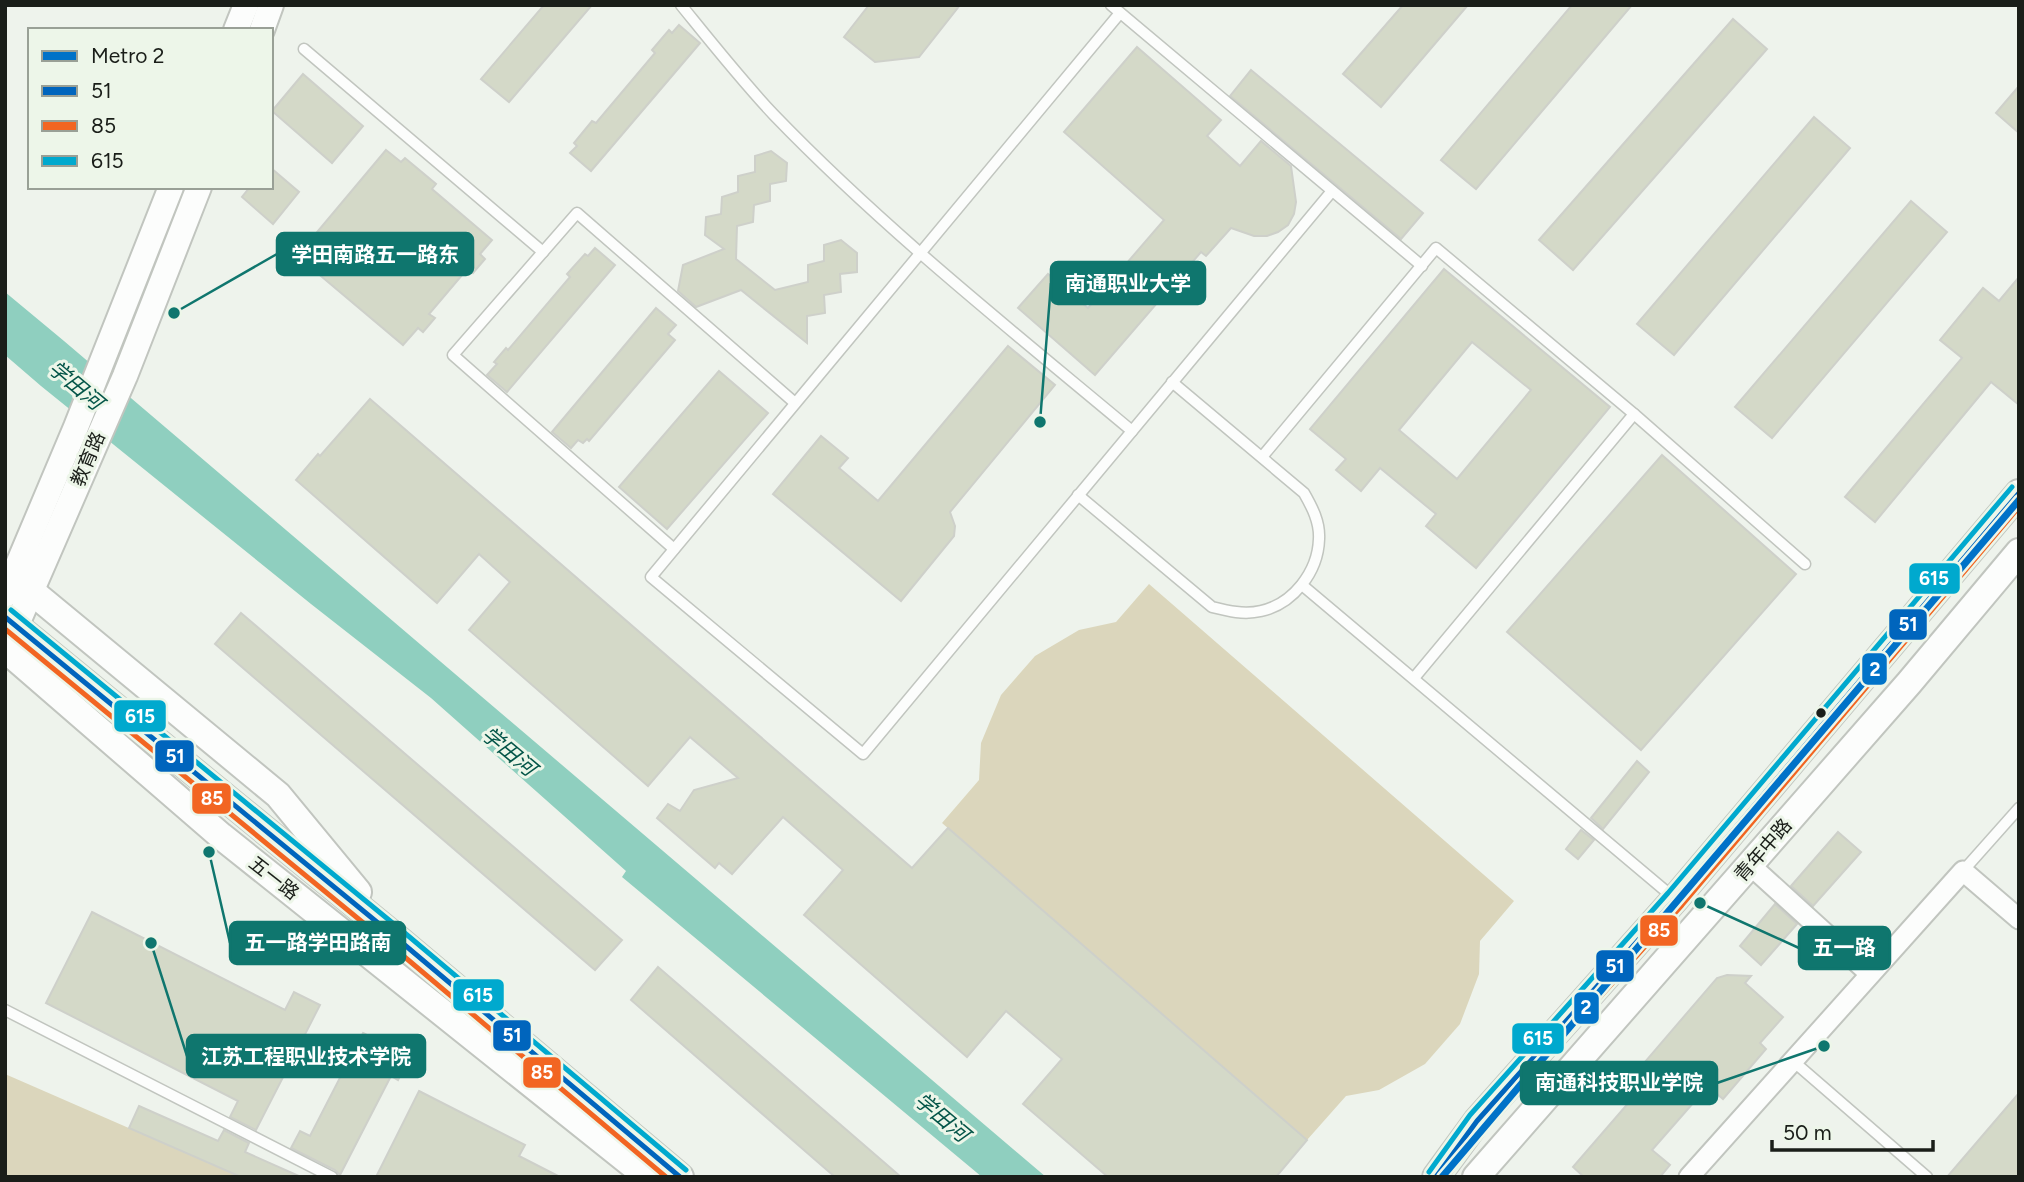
<svg xmlns="http://www.w3.org/2000/svg" width="2024" height="1182" font-family="Figtree,'Noto Sans SC',sans-serif">
<rect width="100%" height="100%" fill="#eef3ec"/>
<g fill="#dbd6bc">
<path d="M1149,584L1514,901L1480,941L1479,974L1460,1024L1425,1064L1379,1090L1346,1096L1307,1140L942,823L979,780L981,743L1001,695L1035,656L1079,630L1116,622Z"/>
<path d="M5,1074L241,1177H5Z"/>
</g>
<path fill="#8fcfbf" d="M5,292L64,341L1046,1177H982L622,877L626,871L431,698L311,604L41,386L5,355Z"/>
<g fill="#d4d9c8" stroke="#ced0ca" stroke-width="2" fill-rule="evenodd">
<path d="M544,5H592L509,102L481,79Z"/>
<path d="M869,5H960L919,57L875,62L844,37Z"/>
<path d="M1403,5H1468L1381,107L1343,74Z"/>
<path d="M1572,5H1632L1476,189L1441,160Z"/>
<path d="M1733,19L1767,49L1573,270L1539,240Z"/>
<path d="M679,25L700,43L591,171L570,153L577,146L574,143L592,121L596,123L655,53L652,50L669,30L672,33Z"/>
<path d="M1137,47L1221,120L1207,136L1240,166L1261,141L1291,166L1296,202L1294,214L1288,225L1278,232L1267,236H1254L1231,228L1206,256L1201,252L1095,375L1018,308L1048,274L1088,308L1164,220L1064,132Z"/>
<path d="M1251,70L1423,213L1401,239L1230,96Z"/>
<path d="M303,74L363,126L332,163L272,111Z"/>
<path d="M2019,86V133L1996,113Z"/>
<path d="M1814,117L1850,148L1674,355L1637,324Z"/>
<path d="M386,150L401,162L405,158L436,184L432,189L492,240L480,254L485,259L473,273L468,268L429,314L435,318L423,332L418,328L403,345L297,256Z"/>
<path d="M771,151L787,163L786,181L770,184V201L754,205L753,222L737,226L736,259L775,290L808,282V265L824,261V245L841,240L857,253V272L840,274L841,292L824,295L825,313L807,316V343L741,290L696,307L678,291L683,265L724,249L705,235L706,217L721,214L722,197L738,192V176L755,172V156Z"/>
<path d="M271,168L299,192L273,224L242,197L250,187H271Z"/>
<path d="M1911,201L1947,232L1772,438L1735,407Z"/>
<path d="M595,248L615,265L507,392L487,375L497,364L494,362L506,348L508,350L570,277L567,274L585,254L588,256Z"/>
<path d="M1444,269L1610,407L1476,568L1426,526L1436,514L1380,468L1361,491L1336,470L1346,459L1310,429ZM1472,342L1531,390L1457,479L1399,430Z"/>
<path d="M2019,277V405L1991,382L1875,522L1845,497L1962,358L1940,340L1983,288L1999,301Z"/>
<path d="M656,308L676,325L668,334L675,340L589,441L587,439L583,443L578,440L571,448L552,432Z"/>
<path d="M1008,346L1055,385L950,512L955,526L954,536L901,601L773,494L821,436L848,458L839,468L878,501Z"/>
<path d="M719,371L768,413L667,529L619,487Z"/>
<path d="M370,399L912,868L948,828L1307,1140L1276,1177H1108L1023,1104L1062,1059L1006,1011L967,1057L804,915L843,870L783,817L732,874L719,863L715,868L657,818L668,804L680,811L694,790L738,778L690,737L648,786L469,630L510,582L479,554L437,603L296,480L318,454L320,456Z"/>
<path d="M1662,455L1796,574L1641,750L1507,632Z"/>
<path d="M241,613L622,940L595,970L215,644Z"/>
<path d="M1637,761L1649,772L1603,829L1591,818Z"/>
<path d="M1581,830L1594,840L1578,859L1566,849Z"/>
<path d="M1838,832L1861,852L1813,906L1791,886Z"/>
<path d="M1775,904L1797,924L1761,965L1740,946Z"/>
<path d="M92,912L285,1010L294,992L320,1005L256,1130L230,1117L238,1101L46,1003Z"/>
<path d="M658,967L901,1177H835L631,1000Z"/>
<path d="M1727,975L1751,976L1745,983L1783,1017L1760,1043L1766,1049L1723,1099L1708,1086L1652,1150L1670,1165L1660,1177H1584L1573,1167L1631,1100L1620,1091L1717,978Z"/>
<path d="M363,1033L410,1057L398,1080L391,1076L340,1175L335,1170L291,1148L300,1131L310,1136Z"/>
<path d="M419,1091L525,1145L519,1156L560,1177H376Z"/>
<path d="M2019,1093V1177H1947Z"/>
<path d="M139,1106L218,1141L224,1130L249,1143L245,1152L301,1177H241L129,1128Z"/>
</g>
<g fill="none" stroke-linecap="round" stroke-linejoin="round">
<defs>
<g id="service">
<path d="M681,5C711,42 741,80 774,115C884,229 1010,329 1132,431"/>
<path d="M1111,5L1422,266"/>
<path d="M1120,13L651,577L863,754L1332,191"/>
<path d="M304,49L543,252"/>
<path d="M1262,457L1436,248L1634,414L1805,564"/>
<path d="M1078,495L1212,607C1228,611 1244,615 1261,611C1293,604 1318,572 1319,539C1320,522 1312,507 1304,493L1172,382"/>
<path d="M674,549L453,355L577,213L795,403"/>
<path d="M1302,585L1674,898"/>
<path d="M1414,678L1634,414"/>
<path d="M1963,871L2019,808"/>
<path d="M5,1010L332,1177"/>
<path d="M1793,1061L1927,1177"/>
</g>
<g id="minor">
<path d="M1750,865L1870,974"/>
<path d="M1689,1177L1963,871L2019,919"/>
</g>
<g id="tertiary">
<path d="M236,30L246,5"/>
<path d="M262,30L271,5"/>
<path d="M5,595L76,427L171,187"/>
<path d="M8,645L125,376L199,187"/>
</g>
<g id="secondary">
<path d="M31,591L278,795L358,892"/>
<path d="M5,617L400,941L680,1177"/>
<path d="M5,649L221,836L648,1177"/>
<path d="M1436,1177L1477,1121L1675,899L2019,493"/>
<path d="M1476,1177L1909,683L2019,552"/>
</g>
</defs>
<use href="#service" stroke="#c1c5bf" stroke-width="13"/>
<use href="#minor" stroke="#c1c5bf" stroke-width="23"/>
<use href="#tertiary" stroke="#c1c5bf" stroke-width="28"/>
<use href="#secondary" stroke="#c1c5bf" stroke-width="30"/>
<use href="#service" stroke="#fcfdfc" stroke-width="10"/>
<use href="#minor" stroke="#fcfdfc" stroke-width="19"/>
<use href="#tertiary" stroke="#fcfdfc" stroke-width="24"/>
<use href="#secondary" stroke="#fcfdfc" stroke-width="26"/>
<defs>
<g id="bus-1">
<path d="M5,617L400,941L680,1177"/>
<path d="M1436,1177L1477,1121L1675,899L2019,493"/>
</g>
<g id="bus-2">
<path d="M5,629L394,948L666,1177"/>
<path d="M1447,1177L1484,1127L1682,905L2019,507"/>
</g>
<g id="bus-3">
<path d="M11,610L406,934L686,1170"/>
<path d="M1429,1172L1470,1115L1668,893L2012,487"/>
</g>
</defs>
<use href="#bus-1" stroke="#edf6e9" stroke-width="10"/>
<use href="#bus-2" stroke="#edf6e9" stroke-width="10"/>
<use href="#bus-3" stroke="#edf6e9" stroke-width="10"/>
<use href="#bus-1" stroke="#0065bd" stroke-width="5"/>
<use href="#bus-2" stroke="#f26522" stroke-width="5"/>
<use href="#bus-3" stroke="#00a9ce" stroke-width="5"/>
<defs>
<path id="metro-1" d="M1442,1177L2019,500"/>
</defs>
<use href="#metro-1" stroke="#edf6e9" stroke-width="12"/>
<use href="#metro-1" stroke="#0072c8" stroke-width="7"/>
</g>
<circle fill="#1a1e19" stroke="#edf6e9" stroke-width="2.5" cx="1821" cy="713" r="6"/>
<g text-anchor="middle" dominant-baseline="central" stroke-width="6" stroke-linejoin="round" paint-order="stroke">
<g font-size="19" fill="#1a1e19" stroke="#edf6e9">
<text transform="translate(88 459) rotate(-67)">教育路</text>
<text transform="translate(1763 850) rotate(-49)">青年中路</text>
<text transform="translate(274 878) rotate(38)">五一路</text>
</g>
<g font-size="21" font-style="italic" fill="#045548" stroke="#edf6e9">
<text transform="translate(76 385) rotate(40)">学田河</text>
<text transform="translate(509 751) rotate(40)">学田河</text>
<text transform="translate(942 1117) rotate(40)">学田河</text>
</g>
</g>
<path fill="none" stroke="#0f766e" stroke-width="2.5" d="M174 313L277 254M1040 422L1051 283M209 852L230 943M1700 903L1799 948M151 943L187 1056M1824 1046L1717 1083"/>
<g fill="#0f766e" stroke="#edf6e9" stroke-width="2.5">
<circle cx="174" cy="313" r="7"/>
<circle cx="1040" cy="422" r="7"/>
<circle cx="209" cy="852" r="7"/>
<circle cx="1700" cy="903" r="7"/>
<circle cx="151" cy="943" r="7"/>
<circle cx="1824" cy="1046" r="7"/>
</g>
<g fill="#0f766e" stroke="#0f766e" stroke-width="2.5">
<rect x="277" y="233" width="196" height="42" rx="7"/>
<rect x="1051" y="262" width="154" height="42" rx="7"/>
<rect x="230" y="922" width="175" height="42" rx="7"/>
<rect x="1799" y="927" width="91" height="42" rx="7"/>
<rect x="187" y="1035" width="238" height="42" rx="7"/>
<rect x="1521" y="1062" width="196" height="42" rx="7"/>
</g>
<g font-size="21" text-anchor="middle" font-weight="bold" fill="#fff">
<text x="375" y="262">学田南路五一路东</text>
<text x="1128" y="291">南通职业大学</text>
<text x="318" y="950">五一路学田路南</text>
<text x="1844" y="955">五一路</text>
<text x="306" y="1064">江苏工程职业技术学院</text>
<text x="1619" y="1090">南通科技职业学院</text>
</g>
<g stroke="#edf6e9" stroke-width="2.5">
<rect x="1908" y="562" width="53" height="33" rx="7" fill="#00a9ce"/>
<rect x="1888" y="608" width="40" height="33" rx="7" fill="#0065bd"/>
<rect x="1861" y="652" width="27" height="34" rx="7" fill="#0072c8"/>
<rect x="113" y="699" width="54" height="34" rx="7" fill="#00a9ce"/>
<rect x="154" y="739" width="41" height="34" rx="7" fill="#0065bd"/>
<rect x="191" y="782" width="41" height="33" rx="7" fill="#f26522"/>
<rect x="1639" y="914" width="40" height="33" rx="7" fill="#f26522"/>
<rect x="1595" y="949" width="40" height="34" rx="7" fill="#0065bd"/>
<rect x="452" y="978" width="53" height="34" rx="7" fill="#00a9ce"/>
<rect x="1573" y="991" width="27" height="34" rx="7" fill="#0072c8"/>
<rect x="492" y="1019" width="40" height="33" rx="7" fill="#0065bd"/>
<rect x="1511" y="1022" width="54" height="33" rx="7" fill="#00a9ce"/>
<rect x="522" y="1056" width="40" height="33" rx="7" fill="#f26522"/>
</g>
<g font-size="19" text-anchor="middle" font-weight="bold" fill="#fff">
<text x="1934" y="585">615</text>
<text x="1908" y="631">51</text>
<text x="1875" y="676">2</text>
<text x="140" y="723">615</text>
<text x="175" y="763">51</text>
<text x="212" y="805">85</text>
<text x="1659" y="937">85</text>
<text x="1615" y="973">51</text>
<text x="478" y="1002">615</text>
<text x="1586" y="1014">2</text>
<text x="512" y="1042">51</text>
<text x="1538" y="1045">615</text>
<text x="542" y="1079">85</text>
</g>
<rect width="2024" height="1182" fill="none" stroke="#1a1e19" stroke-width="14"/>
<rect x="28" y="28" width="245" height="161" fill="#edf6e9" stroke="#99a096" stroke-width="2"/>
<rect x="42" y="51" width="35" height="10" fill="#0072c8" stroke="#99a096" stroke-width="2"/>
<text x="91" y="63" font-size="21" fill="#1a1e19">Metro 2</text>
<rect x="42" y="86" width="35" height="10" fill="#0065bd" stroke="#99a096" stroke-width="2"/>
<text x="91" y="98" font-size="21" fill="#1a1e19">51</text>
<rect x="42" y="121" width="35" height="10" fill="#f26522" stroke="#99a096" stroke-width="2"/>
<text x="91" y="133" font-size="21" fill="#1a1e19">85</text>
<rect x="42" y="156" width="35" height="10" fill="#00a9ce" stroke="#99a096" stroke-width="2"/>
<text x="91" y="168" font-size="21" fill="#1a1e19">615</text>
<path d="M1772 1140v10h161v-10" fill="none" stroke="#1a1e19" stroke-width="3.5"/>
<text x="1783" y="1140" font-size="21" fill="#1a1e19" stroke="#edf6e9" stroke-width="5" paint-order="stroke">50 m</text>
</svg>
